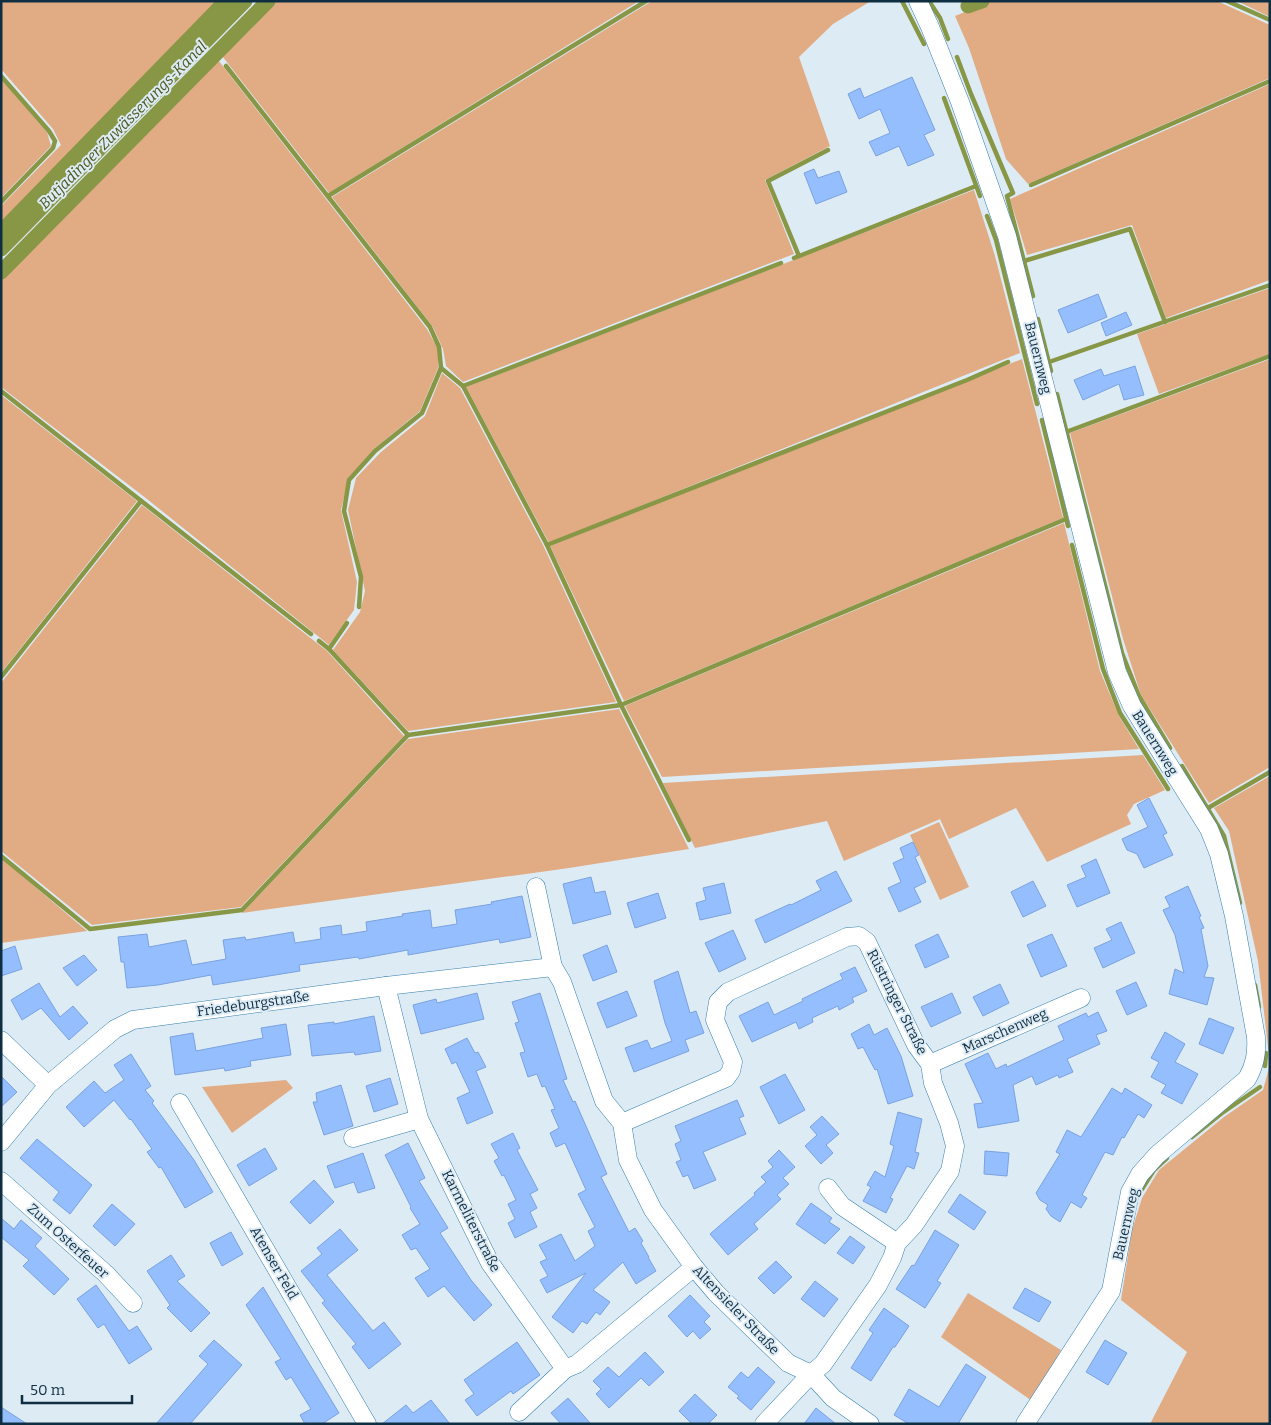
<svg xmlns="http://www.w3.org/2000/svg" width="1271" height="1425" font-family="Bitter,serif">
<rect width="100%" height="100%" fill="#ddebf5"/>
<g fill="#e1ac84">
<path d="M1,1H226L1,232V206L61,145L53,129L1,69Z"/>
<path d="M268,1H639L329,193L219,52Z"/>
<path d="M652,1H871L833,24L799,57L830,146L765,180L794,254L463,382L446,366L443,349L433,327L332,197Z"/>
<path d="M992,1H1217L1270,25V78L1028,184L1006,159L969,48L955,16Z"/>
<path d="M1237,1H1270V17Z"/>
<path d="M215,56L427,329L438,349V368L420,411L374,449L349,477L341,510L357,582L354,610L329,645L147,499L1,387V272Z"/>
<path d="M1,78L47,132L51,146L1,198Z"/>
<path d="M1270,84V280L1166,318L1132,225L1027,255L1010,199Z"/>
<path d="M974,190L995,256L1020,353L549,543L466,387Z"/>
<path d="M1270,288V354L1159,394L1137,334Z"/>
<path d="M1022,359L1063,518L624,701L550,546Z"/>
<path d="M1270,359V767L1209,803L1141,695L1123,639L1070,433Z"/>
<path d="M442,373L460,388L543,545L616,702L408,731L333,650L360,612L365,591L348,510L356,478L381,452L425,416Z"/>
<path d="M1,395L137,501L1,673Z"/>
<path d="M142,505L327,651L404,736L241,907L92,925L1,851V683Z"/>
<path d="M1064,523L1100,671L1119,716L1139,749L662,777L625,706Z"/>
<path d="M619,709L689,849L569,868L242,913L408,739Z"/>
<path d="M1143,755L1165,790L1134,804L1127,815L1131,824L1047,862L1016,808L949,839L940,819L844,861L827,821L695,848L663,783Z"/>
<path d="M1270,776V1055H1269L1258,961L1229,831L1214,808Z"/>
<path d="M939,822L969,887L940,900L910,835Z"/>
<path d="M1,858L87,931L1,943Z"/>
<path d="M1270,1064V1424H1150L1187,1352L1121,1300L1132,1230L1142,1198L1159,1170L1224,1117L1263,1090Z"/>
<path d="M286,1080L293,1088L232,1133L202,1087Z"/>
<path d="M968,1293L1061,1350L1032,1401L941,1337Z"/>
</g>
<g fill="none" stroke-linecap="round" stroke-linejoin="round">
<g stroke="#889746" stroke-width="4.5">
<path d="M902,1L924,44"/>
<path d="M929,1L940,18L948,39"/>
<path d="M1227,1L1270,20"/>
<path d="M957,57L971,94L1013,193L1007,196L1033,296"/>
<path d="M226,66L430,327L439,347L441,368L422,413L375,451L349,480L344,511L361,577L359,607"/>
<path d="M1,76L49,131L55,141L53,148L1,202"/>
<path d="M944,98L980,196"/>
<path d="M1031,185L1270,81"/>
<path d="M328,196L646,1"/>
<path d="M987,216L996,240L1037,404"/>
<path d="M799,256L768,181L828,150"/>
<path d="M794,258L976,186"/>
<path d="M1024,261L1130,229L1165,322"/>
<path d="M1038,319L1051,371"/>
<path d="M1049,362L1270,285"/>
<path d="M441,368L463,386L547,545L621,705L689,840"/>
<path d="M463,386L781,263"/>
<path d="M1,391L311,634"/>
<path d="M1057,394L1122,653L1139,696L1170,748"/>
<path d="M1042,420L1068,526"/>
<path d="M1066,432L1270,356"/>
<path d="M547,545L967,380L1008,362"/>
<path d="M1072,545L1103,669L1120,713L1168,789"/>
<path d="M319,641L329,649L408,735L621,705L1066,519"/>
<path d="M329,649L347,623"/>
<path d="M1,677L141,501"/>
<path d="M1182,766L1224,836L1240,903"/>
<path d="M1208,808L1270,772"/>
<path d="M1,856L90,929L242,910L408,735"/>
<path d="M1255,985L1259,1007"/>
<path d="M1265,1066L1266,1053"/>
<path d="M1192,1137L1222,1113L1260,1087"/>
<path d="M1137,1197L1154,1170L1167,1158"/>
</g>
<g stroke="#889746" stroke-width="15">
<path d="M968,6L982,1"/>
<path d="M1,232L226,1"/>
<path d="M1,249L245,1"/>
<path d="M1,272L268,1"/>
</g>
</g>
<g fill="#94befd" stroke="#7aa2e0">
<path d="M912,77L935,130L924,135L934,155L908,166L899,146L876,156L869,142L890,133L880,109L859,119L848,94L860,88L864,98Z"/>
<path d="M814,169L818,178L839,171L847,192L816,204L804,173Z"/>
<path d="M1098,294L1107,317L1068,333L1058,310Z"/>
<path d="M1126,312L1132,325L1106,336L1101,323Z"/>
<path d="M1135,366L1144,395L1124,400L1119,384L1083,400L1074,380L1101,369L1104,376Z"/>
<path d="M1149,798L1167,833L1163,835L1173,855L1144,868L1137,854L1127,850L1122,839L1148,827L1137,805Z"/>
<path d="M913,842L919,855L915,857L926,882L914,888L921,902L899,912L888,888L901,882L893,863L904,858L900,848Z"/>
<path d="M1096,859L1110,893L1077,907L1067,885L1086,877L1081,866Z"/>
<path d="M836,871L852,901L765,943L755,920L790,904L791,905L821,890L816,881Z"/>
<path d="M591,877L595,893L605,891L611,914L573,924L563,884Z"/>
<path d="M1033,881L1046,906L1023,917L1011,892Z"/>
<path d="M724,883L731,913L700,920L696,903L706,900L703,888Z"/>
<path d="M1188,886L1201,916L1199,917L1204,928L1201,929L1208,966L1204,977L1214,978L1207,1005L1169,994L1175,969L1184,973L1175,935L1163,910L1170,907L1165,897Z"/>
<path d="M658,893L666,918L635,928L627,903Z"/>
<path d="M522,896L531,937L500,943L499,939L408,955V950L359,959L358,957L299,965L300,971L213,985L211,975L158,985L127,988L124,962H121L118,937L147,934L149,947L186,940L192,965L226,959L223,940L245,937L246,940L293,932L295,943L321,939L320,928L341,925L342,935L367,931L366,922L403,916L402,914L430,910L432,928L457,924L455,910L492,904L491,902Z"/>
<path d="M1121,922L1135,953L1103,968L1094,948L1112,940L1106,929Z"/>
<path d="M733,930L746,959L719,972L705,943Z"/>
<path d="M938,934L949,957L925,968L915,945Z"/>
<path d="M1052,934L1067,966L1041,977L1027,945Z"/>
<path d="M607,945L617,972L593,981L583,955Z"/>
<path d="M15,946L22,969L1,976V951Z"/>
<path d="M84,955L97,970L77,986L63,968Z"/>
<path d="M855,967L867,991L852,998L854,1002L839,1010L838,1006L812,1018L813,1022L799,1029L796,1022L752,1042L739,1016L768,1002L774,1015L803,1001L802,999L843,979L840,974Z"/>
<path d="M678,971L690,1013L696,1011L704,1033L685,1040L689,1051L634,1072L625,1048L647,1040L651,1049L672,1041L665,1023L654,981Z"/>
<path d="M1136,982L1147,1006L1127,1015L1116,991Z"/>
<path d="M39,983L60,1017L73,1006L88,1023L69,1040L41,1008L22,1020L11,1000Z"/>
<path d="M1000,984L1009,1003L983,1016L973,997Z"/>
<path d="M627,991L637,1016L607,1028L597,1003Z"/>
<path d="M477,993L484,1019L421,1034L413,1005L436,999L437,1003Z"/>
<path d="M540,993L567,1079L563,1080L573,1102L575,1101L607,1174L601,1177L629,1232L635,1228L643,1241L641,1243L649,1257H648L656,1271L636,1284L623,1262L593,1290L610,1302L600,1315L596,1312L587,1324L582,1321L573,1333L552,1317L586,1273L547,1293L540,1280L548,1276L540,1262L547,1259L539,1245L561,1234L575,1261L595,1246L588,1231L595,1227L578,1194L586,1190L565,1143L556,1147L550,1133L559,1128L551,1110L555,1109L545,1086L542,1087L537,1074L528,1077L520,1053L525,1052L515,1023L519,1022L512,1002Z"/>
<path d="M952,993L961,1013L931,1027L921,1007Z"/>
<path d="M1098,1012L1107,1031L1096,1035L1100,1044L1067,1059L1073,1072L1059,1078L1058,1075L1036,1085L1032,1076L1013,1085L1019,1121L978,1128L974,1104L983,1103L965,1064L988,1053L996,1069L1006,1064L1007,1067L1064,1040L1058,1026L1086,1013L1088,1017Z"/>
<path d="M374,1016L381,1051L355,1055L354,1052L312,1056L308,1025L334,1022V1024Z"/>
<path d="M1209,1018L1234,1028L1223,1054L1199,1044Z"/>
<path d="M286,1024L291,1055L250,1061L251,1066L225,1071L224,1068L175,1075L170,1037L193,1033L196,1051L263,1038L261,1028Z"/>
<path d="M869,1024L874,1035L887,1028L901,1056L913,1096L888,1104L877,1069L875,1070L863,1047L858,1049L851,1034Z"/>
<path d="M1165,1032L1185,1044L1175,1062L1198,1074L1182,1104L1161,1093L1166,1085L1151,1077L1159,1062L1151,1058Z"/>
<path d="M467,1038L475,1053L478,1052L486,1067L476,1071L493,1113L467,1124L457,1098L470,1092L456,1062L452,1064L445,1049Z"/>
<path d="M131,1054L151,1086L145,1090L154,1101L152,1103L194,1160L213,1192L185,1208L161,1167L159,1168L147,1152L152,1149L131,1119L130,1120L114,1100L84,1127L66,1107L94,1081L105,1093L124,1080L114,1065Z"/>
<path d="M785,1074L805,1110L779,1124L760,1087Z"/>
<path d="M1,1076L17,1092L1,1107Z"/>
<path d="M390,1078L398,1104L374,1112L366,1086Z"/>
<path d="M341,1085L353,1126L324,1135L313,1102H317L316,1093Z"/>
<path d="M1112,1088L1122,1094L1125,1088L1152,1105L1144,1118L1138,1114L1124,1138L1122,1137L1113,1155L1105,1152L1082,1195L1087,1198L1081,1208L1071,1202L1060,1222L1051,1216L1046,1209L1048,1205L1040,1200L1036,1193L1060,1154L1056,1152L1067,1130L1081,1137Z"/>
<path d="M737,1100L744,1116L739,1118L746,1134L703,1152L716,1180L694,1189L688,1175L683,1177L676,1162L681,1160L675,1144L681,1141L675,1126Z"/>
<path d="M898,1112L922,1119L915,1152L919,1153L914,1169L907,1166L890,1198L893,1199L886,1213L863,1201L871,1187L867,1185L875,1171L885,1177L894,1146L890,1144Z"/>
<path d="M822,1116L839,1134L826,1145L833,1153L821,1164L805,1146L817,1135L810,1127Z"/>
<path d="M513,1133L520,1148L517,1150L538,1190L530,1194L537,1208L530,1212L537,1227L515,1238L508,1223L515,1219L508,1204L516,1200L504,1175L502,1176L494,1161L499,1158L491,1144Z"/>
<path d="M37,1139L92,1185L70,1214L53,1200L59,1192L20,1158Z"/>
<path d="M408,1143L425,1178L419,1181L448,1228L440,1233L471,1280L492,1305L474,1321L444,1286L428,1297L415,1278L430,1269L416,1248L411,1250L402,1235L420,1224L410,1208L411,1207L385,1155Z"/>
<path d="M265,1148L277,1169L249,1186L237,1165Z"/>
<path d="M779,1150L795,1167L783,1178L789,1184L777,1195L781,1199L754,1224L758,1229L728,1255L710,1234L755,1195L754,1193L766,1182L761,1177L773,1167L768,1161Z"/>
<path d="M985,1151L1009,1153L1007,1176L984,1174Z"/>
<path d="M363,1153L375,1188L358,1193L354,1182L335,1188L327,1166Z"/>
<path d="M314,1180L334,1202L310,1224L290,1202Z"/>
<path d="M960,1194L986,1212L974,1230L948,1212Z"/>
<path d="M811,1203L832,1218L829,1222L840,1229L825,1244L796,1224Z"/>
<path d="M112,1204L135,1224L115,1246L93,1226Z"/>
<path d="M1,1218L14,1229L21,1220L42,1238L35,1246L69,1279L54,1295L23,1266L29,1260L1,1237Z"/>
<path d="M340,1229L358,1250L327,1275L373,1331L384,1322L401,1344L369,1369L352,1347L356,1344L322,1303L325,1301L301,1271L322,1254L317,1248Z"/>
<path d="M935,1230L959,1245L937,1281L941,1283L925,1308L896,1289L912,1265L914,1266Z"/>
<path d="M231,1232L243,1254L222,1266L210,1243Z"/>
<path d="M850,1236L865,1247L853,1264L837,1253Z"/>
<path d="M171,1255L185,1276L177,1281L210,1313L191,1332L167,1308L170,1305L147,1271Z"/>
<path d="M776,1261L792,1277L774,1294L758,1278Z"/>
<path d="M815,1281L838,1299L824,1317L801,1299Z"/>
<path d="M96,1285L129,1331L137,1326L152,1349L129,1364L104,1324L98,1328L77,1299Z"/>
<path d="M263,1287L339,1413L322,1424H305L300,1415L311,1409L291,1377L286,1380L275,1362L281,1359L246,1305Z"/>
<path d="M1025,1288L1051,1302L1039,1322L1013,1308Z"/>
<path d="M690,1295L710,1316L704,1322L711,1329L700,1339L693,1331L687,1337L668,1316Z"/>
<path d="M884,1308L909,1326L895,1347H893L871,1381L851,1368L873,1333L869,1330Z"/>
<path d="M214,1340L242,1365L190,1424H156L208,1364L199,1356Z"/>
<path d="M1105,1340L1127,1353L1108,1385L1086,1372Z"/>
<path d="M517,1342L540,1375L513,1394L511,1391L477,1416L465,1400L474,1394L464,1380Z"/>
<path d="M645,1352L664,1372L649,1386L641,1378L609,1408L596,1394L601,1389L593,1381L608,1367L619,1377Z"/>
<path d="M966,1364L986,1377L958,1424H909L894,1415L909,1389L939,1407Z"/>
<path d="M758,1367L775,1382L751,1410L737,1398L739,1396L728,1387L741,1372L748,1378Z"/>
<path d="M695,1394L717,1415L708,1424H692L679,1411Z"/>
<path d="M568,1398L591,1424H561L551,1413Z"/>
<path d="M431,1400L450,1424H382L406,1405L413,1413Z"/>
<path d="M1,1407L27,1424H1Z"/>
<path d="M816,1408L836,1424H804Z"/>
</g>
<g fill="none" stroke-linecap="round" stroke-linejoin="round">
<defs>
<g id="street">
<path d="M918,1L930,27L960,102L1007,236L1117,672L1132,706L1209,829L1219,854L1234,916L1256,1037C1257,1053 1255,1065 1247,1079L1157,1155L1140,1174L1130,1192L1111,1291L1025,1424"/>
<path d="M536,887L553,967L562,982L604,1101L622,1123L628,1160L653,1210L694,1267L716,1293L788,1363L811,1374L833,1398L870,1424"/>
<path d="M386,986L419,1119L490,1263L565,1369L577,1364L694,1267"/>
<path d="M1,1040L48,1085"/>
<path d="M930,1064L1081,998"/>
<path d="M180,1103L367,1424"/>
<path d="M622,1123L726,1078L731,1071L733,1062L715,1020L718,1002L728,992L847,937L859,936L867,942L916,1045L930,1064L933,1083L949,1123L955,1146L950,1171L914,1225L897,1243L892,1258L878,1285L823,1364L811,1374L764,1424"/>
<path d="M353,1138L419,1119"/>
<path d="M1,1142L48,1085L115,1029L133,1020L386,986L553,967"/>
<path d="M1,1181L106,1274L133,1303"/>
<path d="M828,1188L842,1206L897,1243"/>
<path d="M519,1412L565,1369"/>
</g>
</defs>
<use href="#street" stroke="#3580ad" stroke-width="19"/>
<use href="#street" stroke="#fff" stroke-width="18"/>
</g>
<g text-anchor="middle" dominant-baseline="central" stroke-width="4" stroke-linejoin="round" paint-order="stroke">
<g font-size="14" fill="#0f2e41" stroke="#ddebf5">
<text transform="translate(1038 358) rotate(76)">Bauernweg</text>
<text transform="translate(1155 743) rotate(58)">Bauernweg</text>
<text transform="translate(897 1002) rotate(63)">Rüstringer Straße</text>
<text transform="translate(253 1004) rotate(-8)">Friedeburgstraße</text>
<text transform="translate(1005 1031) rotate(-24)">Marschenweg</text>
<text transform="translate(471 1221) rotate(63)">Karmeliterstraße</text>
<text transform="translate(1126 1224) rotate(-77)">Bauernweg</text>
<text transform="translate(68 1241) rotate(42)">Zum Osterfeuer</text>
<text transform="translate(274 1263) rotate(60)">Atenser Feld</text>
<text transform="translate(736 1310) rotate(46)">Altensieler Straße</text>
</g>
<g font-size="15" font-style="italic" fill="#4c561b" stroke="#ddebf5">
<text transform="translate(123 125) rotate(-45)">Butjadinger Zuwässerungs-Kanal</text>
</g>
</g>
<rect width="1271" height="1425" fill="none" stroke="#0f2e41" stroke-width="5"/>
<path d="M22 1395v8h110v-8" fill="none" stroke="#0f2e41" stroke-width="2.5"/>
<text x="30" y="1395" font-size="15" fill="#0f2e41" stroke="#ddebf5" stroke-width="4" paint-order="stroke">50 m</text>
</svg>
